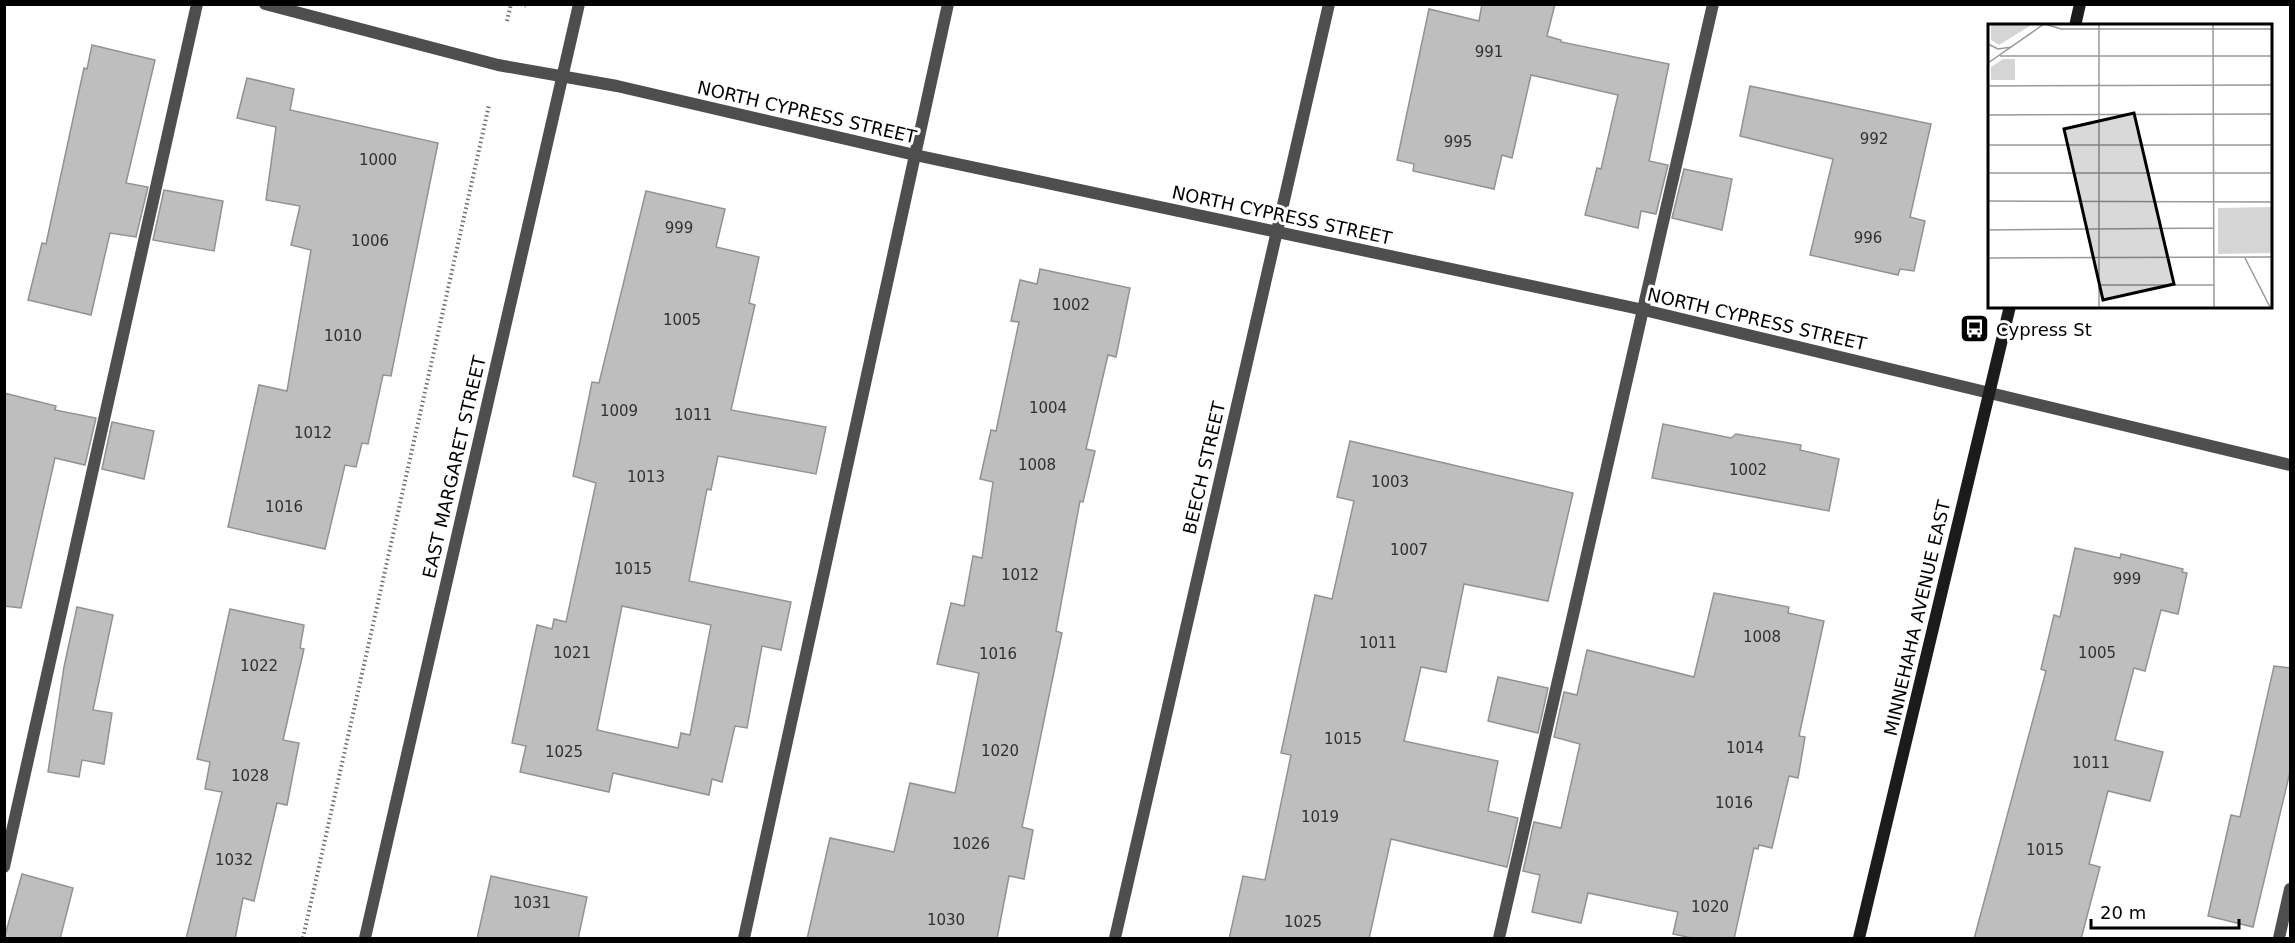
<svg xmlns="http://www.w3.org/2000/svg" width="2295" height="943" font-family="'DejaVu Sans',sans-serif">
<rect width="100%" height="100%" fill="#fff"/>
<g fill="#bebebe" stroke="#929292" stroke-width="1.5" fill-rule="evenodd">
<path d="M1482,4H1555L1547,36L1561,40V42L1669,64L1649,161L1668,165L1656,214L1641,211L1638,228L1585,215L1597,168L1601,169L1618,95L1531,75L1512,158L1502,155L1494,189L1413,171L1414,164L1397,160L1429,9L1479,21Z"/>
<path d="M92,45L155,60L126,183L148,187L136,237L110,233L91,315L28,300L42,243L46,244L84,68L87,69Z"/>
<path d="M247,78L294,89L290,110L438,143L391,376L383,375L368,444L362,443L356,467L345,465L325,549L228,527L259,385L287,391L311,250L291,245L300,206L266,200L276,127L237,118Z"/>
<path d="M1750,86L1931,124L1910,217L1925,221L1914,271L1900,269L1898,275L1810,255L1833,159L1740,136Z"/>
<path d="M1684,169L1732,179L1722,230L1672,218Z"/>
<path d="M164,190L223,201L214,251L153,240Z"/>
<path d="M646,191L725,209L716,247L759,257L749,303L755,305L731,410L826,427L816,474L718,456L711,490L707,489L689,581L791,602L781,650L762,646L747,728L735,726L722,782L712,779L709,795L613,773L609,792L520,772L526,746L512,743L537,625L552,629L554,619L566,622L596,483L573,476L592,382L599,383ZM622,606L711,625L690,735L681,733L678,748L597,730Z"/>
<path d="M1040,269L1130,288L1116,357L1108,355L1086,449L1095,451L1083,502L1080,501L1056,631L1062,633L1022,827L1033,830L1024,879L1009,876L997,939H807L830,838L894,852L910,783L955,793L979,673L937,664L951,603L964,606L973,556L982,558L993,482L980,479L991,430L996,431L1019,322L1011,321L1020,280L1037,284Z"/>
<path d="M4,393L56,406L55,410L96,418L85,465L55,458L21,608L4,606Z"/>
<path d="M112,422L154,431L144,479L102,469Z"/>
<path d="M1663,424L1731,438L1736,434L1801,445L1800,450L1839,459L1829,511L1652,478Z"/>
<path d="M1350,441L1573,493L1548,601L1464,584L1446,672L1421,667L1404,741L1498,761L1488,811L1518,818L1507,867L1391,839L1369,939H1229L1243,876L1265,880L1291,755L1281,753L1315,595L1332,599L1354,501L1337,497Z"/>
<path d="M2075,548L2120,558L2121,554L2183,569L2182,572L2187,573L2178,614L2161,610L2145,671L2134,668L2115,740L2163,752L2150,801L2108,791L2089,864L2100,867L2081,939H1974L2046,671L2041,669L2054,615L2060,617Z"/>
<path d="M1714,593L1789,607L1788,613L1824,621L1799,736L1805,737L1798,778L1789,776L1772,848L1759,845L1758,849L1754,848L1734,939H1696L1673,934L1678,912L1588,893L1581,923L1532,912L1540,875L1523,871L1534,822L1561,828L1580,744L1554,737L1564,692L1577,695L1587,650L1694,677Z"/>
<path d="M77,607L113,615L93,710L112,713L104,764L82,760L79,777L48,772L64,667Z"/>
<path d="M230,609L304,625L300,648L304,649L283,740L299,743L287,805L277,803L254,901L243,898L235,939H186L222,792L205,789L210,762L197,759Z"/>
<path d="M2274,666L2290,668V772L2253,927L2208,916L2231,815L2240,817Z"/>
<path d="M1498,677L1548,688L1538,733L1488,721Z"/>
<path d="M22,874L73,888L60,939H4Z"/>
<path d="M491,876L587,897L578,939H477Z"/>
</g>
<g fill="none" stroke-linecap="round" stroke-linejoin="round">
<g stroke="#707070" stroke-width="4" stroke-dasharray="1.5 3" stroke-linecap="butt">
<path d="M521,4L526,6"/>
<path d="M507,21L511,4"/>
<path d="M303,938L489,105"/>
</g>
<g stroke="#4e4e4e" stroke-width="12">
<path d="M4,867L197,4"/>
<path d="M744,938L948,4"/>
<path d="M1499,938L1713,4"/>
<path d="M2279,938L2290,889"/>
</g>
<g stroke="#4e4e4e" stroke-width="12">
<path d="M265,4L498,65L617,86L915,155L1644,310L2290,465"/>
<path d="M365,938L579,4"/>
<path d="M1115,938L1329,4"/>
</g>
<g stroke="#1b1b1b" stroke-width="12">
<path d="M2075,26L2080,4"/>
<path d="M1859,938L2010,306"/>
</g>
</g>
<defs>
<symbol id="bus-square" viewBox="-11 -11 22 22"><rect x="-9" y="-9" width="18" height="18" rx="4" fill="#000" stroke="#fff"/><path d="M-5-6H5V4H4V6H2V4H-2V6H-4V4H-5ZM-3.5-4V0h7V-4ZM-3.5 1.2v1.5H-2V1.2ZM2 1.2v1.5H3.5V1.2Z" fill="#fff"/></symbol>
</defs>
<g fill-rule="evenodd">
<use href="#bus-square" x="1958" y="312" width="33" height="33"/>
</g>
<g text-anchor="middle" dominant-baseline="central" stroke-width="6" stroke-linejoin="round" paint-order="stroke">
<g font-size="15" fill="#303030">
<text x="1489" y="52">991</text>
<text x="1874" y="139">992</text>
<text x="1458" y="142">995</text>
<text x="378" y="160">1000</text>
<text x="679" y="228">999</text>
<text x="1868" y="238">996</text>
<text x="370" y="241">1006</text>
<text x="1071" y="305">1002</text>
<text x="682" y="320">1005</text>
<text x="343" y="336">1010</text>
<text x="1048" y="408">1004</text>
<text x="619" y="411">1009</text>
<text x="693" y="415">1011</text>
<text x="313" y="433">1012</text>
<text x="1037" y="465">1008</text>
<text x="1748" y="470">1002</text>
<text x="646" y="477">1013</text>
<text x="1390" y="482">1003</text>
<text x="284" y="507">1016</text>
<text x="1409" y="550">1007</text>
<text x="633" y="569">1015</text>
<text x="1020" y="575">1012</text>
<text x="2127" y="579">999</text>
<text x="1762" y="637">1008</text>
<text x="1378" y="643">1011</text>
<text x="572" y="653">1021</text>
<text x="2097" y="653">1005</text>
<text x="998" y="654">1016</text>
<text x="259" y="666">1022</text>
<text x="1343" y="739">1015</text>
<text x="1745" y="748">1014</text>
<text x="1000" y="751">1020</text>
<text x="564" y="752">1025</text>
<text x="2091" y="763">1011</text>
<text x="250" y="776">1028</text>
<text x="1734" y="803">1016</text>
<text x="1320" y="817">1019</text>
<text x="971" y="844">1026</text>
<text x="2045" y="850">1015</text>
<text x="234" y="860">1032</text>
<text x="532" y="903">1031</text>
<text x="1710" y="907">1020</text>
<text x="946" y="920">1030</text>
<text x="1303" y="922">1025</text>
</g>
<g font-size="18" fill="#000" stroke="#fff">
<text transform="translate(807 112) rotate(13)">NORTH CYPRESS STREET</text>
<text transform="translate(1282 215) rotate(12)">NORTH CYPRESS STREET</text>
<text transform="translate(1757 319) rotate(13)">NORTH CYPRESS STREET</text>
<text transform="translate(454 467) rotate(-77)">EAST MARGARET STREET</text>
<text transform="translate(1204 468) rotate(-77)">BEECH STREET</text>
<text transform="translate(1917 618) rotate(-77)">MINNEHAHA AVENUE EAST</text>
</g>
<g font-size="18" fill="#000" stroke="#fff" text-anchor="start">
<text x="1996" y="329">Cypress St</text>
</g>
</g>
<g transform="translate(1988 24)">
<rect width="284" height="284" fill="#fff"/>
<path d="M3,0H45L11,21L3,16ZM15,35H27V56H3V43ZM283,183V229L230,230V184Z" fill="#d5d5d5"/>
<path fill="none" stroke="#999" stroke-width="1.5" d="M57,0L73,5H284M111,0V283M225,0L226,283M0,20L10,25L24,23M12,32H284M0,39L56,0M0,62L284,61M0,91L284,90M0,121H284M0,149H284M0,177L284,178M0,206L226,204M0,234L284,233M257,234L282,283M111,261H226"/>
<path fill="#000" fill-opacity="0.15" stroke="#000" stroke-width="3" d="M146,89L186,260L115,276L76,105Z"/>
<rect width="284" height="284" fill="none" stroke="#000" stroke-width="3"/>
</g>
<rect width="2295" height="943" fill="none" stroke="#000000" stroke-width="12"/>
<path d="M2091 919v9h148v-9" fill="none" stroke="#000000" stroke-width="3"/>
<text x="2100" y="919" font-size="18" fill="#000000" stroke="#ffffff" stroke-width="4.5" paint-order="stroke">20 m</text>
</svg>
